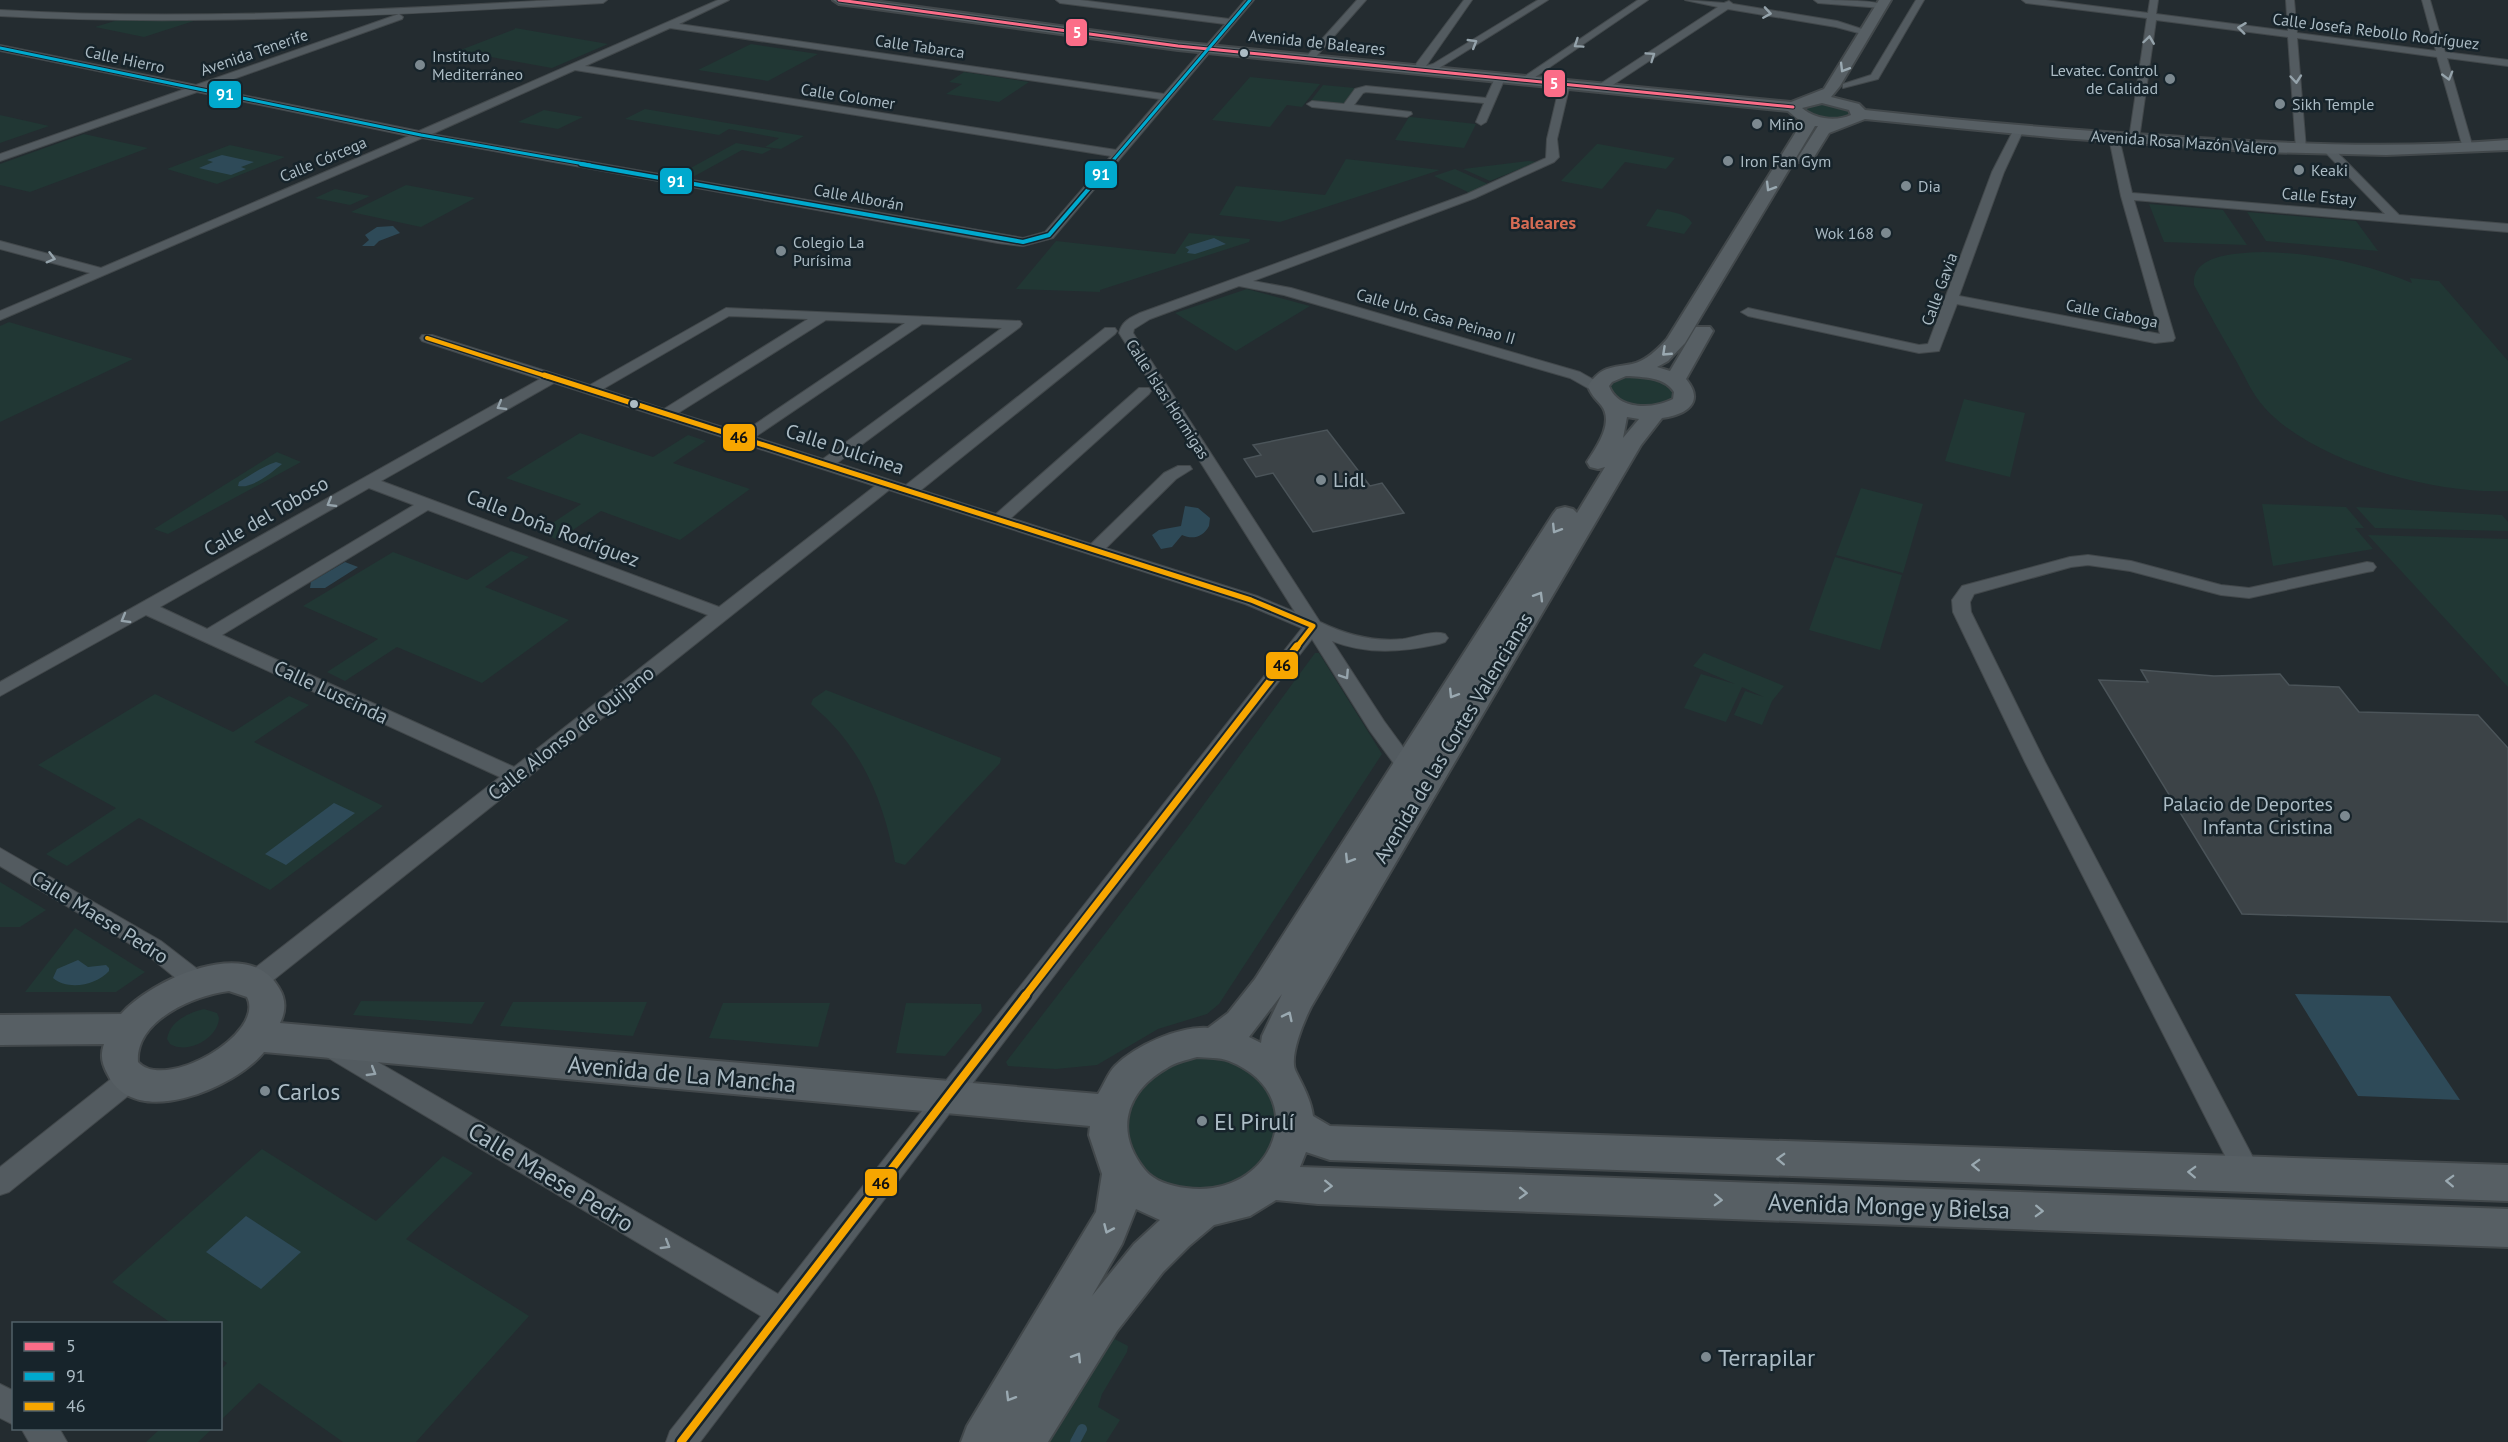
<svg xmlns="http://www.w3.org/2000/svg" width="2508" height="1442" font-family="'PT Sans',sans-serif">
<rect width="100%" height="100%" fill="#242c30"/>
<g fill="#213734">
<path d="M121,19H200L144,37L95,27Z"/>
<path d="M515,29V28L608,44L552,68L458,51Z"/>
<path d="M751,44L818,54L768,81L698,70Z"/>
<path d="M964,72L1029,82L999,102L946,94L962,84L949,82Z"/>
<path d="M1250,77L1320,84L1302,107L1287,105L1270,127L1212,120Z"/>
<path d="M1323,85L1355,88L1343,105L1310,102Z"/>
<path d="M1822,102L1848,109L1851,114C1836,125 1816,117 1802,110V107Z"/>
<path d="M645,109L804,136L781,149L765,147L779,138L729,129L719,135L625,119Z"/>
<path d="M544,110L583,117L558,129L518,122Z"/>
<path d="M0,115L49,126L0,143Z"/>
<path d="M1409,117H1411L1476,124L1464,148L1395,140Z"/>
<path d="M84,134L148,148L30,192L0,185V164Z"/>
<path d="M736,143L772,149L762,154L742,150L693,177L678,175Z"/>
<path d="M1597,144H1598L1675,158L1666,169L1625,162L1602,189L1561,181Z"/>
<path d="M230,145L285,157L217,184L167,169Z"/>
<path d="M1346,159L1440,170L1280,222L1219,215L1236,186L1325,195Z"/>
<path d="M1529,161L1537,162L1490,181L1463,169Z"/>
<path d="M1455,169L1488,184L1470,193L1434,176Z"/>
<path d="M406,185L470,197L475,198L421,227L351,212Z"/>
<path d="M335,189L370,196L350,205L315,198Z"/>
<path d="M2149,204L2223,210L2247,245L2164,242Z"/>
<path d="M1657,209C1668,212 1686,212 1692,223L1684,234L1646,226Z"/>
<path d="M2247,212L2356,221L2378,251L2266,241Z"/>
<path d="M1189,233L1250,239L1249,242L1100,290V292L1016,289L1056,241L1175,254Z"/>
<path d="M2263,252C2315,253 2365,263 2412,283L2410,278L2439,281L2508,361V491C2437,495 2312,462 2264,407C2253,395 2246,379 2238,364C2223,338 2208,312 2194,285C2191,253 2241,253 2263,252Z"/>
<path d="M1247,289L1310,306L1236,351L1175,313Z"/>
<path d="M9,322L133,359L0,422V326Z"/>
<path d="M1626,375C1643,377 1670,376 1675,396C1669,409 1644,410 1631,406C1624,404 1616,398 1610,394L1609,385L1612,381Z"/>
<path d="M1964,399L2025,413L2010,477L1945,461Z"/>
<path d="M580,433L653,457L688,435L706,441L673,463L750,489L680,540L601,511L558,540L539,532L581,504L506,478Z"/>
<path d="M277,452L301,462L168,534L154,529Z"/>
<path d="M1861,488L1923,504L1903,573L1836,555Z"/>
<path d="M2262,504L2346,507L2364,528H2355L2373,549L2273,566Z"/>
<path d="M2356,507L2502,515L2508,522V531L2375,528Z"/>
<path d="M2368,535L2508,539V687Z"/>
<path d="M511,551L529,557L485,587L569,620L482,683L397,647L345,681L327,672L378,639L303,606L393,552L467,580Z"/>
<path d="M1835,557L1902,575L1880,650L1809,630Z"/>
<path d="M1315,653H1319L1382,754L1219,1004L1207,1014L1158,1029L1097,1065L1056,1069L1008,1066L1006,1062L1185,830Z"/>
<path d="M1704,653L1784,686L1772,701L1762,725L1734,715L1745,691L1764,697L1742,687L1726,722L1684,708L1701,674L1735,684L1693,666Z"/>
<path d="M826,690L1001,758L1000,763L905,865L895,862C886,812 868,761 831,723C825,716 817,710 811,704L813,699Z"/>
<path d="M155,694L233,732L289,696L309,705L254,742L383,806L270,890L139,818L67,866L46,854L116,808L38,765Z"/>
<path d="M0,882L46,910L20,927H0Z"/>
<path d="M75,928L145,972L116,992H25Z"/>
<path d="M361,1001L485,1002L472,1024L353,1015Z"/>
<path d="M513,1002H647L633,1036L500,1026Z"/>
<path d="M723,1003H830L818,1047L709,1038Z"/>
<path d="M906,1003L981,1004L982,1011L945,1056L896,1053Z"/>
<path d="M204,1009L217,1013L219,1018C218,1038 188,1055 170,1044L167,1039C170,1021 188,1013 204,1009Z"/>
<path d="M1192,1058C1207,1058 1223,1057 1237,1064C1271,1079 1283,1114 1270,1148C1264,1166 1244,1180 1226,1185C1128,1214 1079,1088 1192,1058Z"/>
<path d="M262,1149L376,1221L443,1156L473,1173L406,1239L529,1316L416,1442H343L259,1383L221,1420V1370L227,1363L221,1359L220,1324L171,1323L112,1282Z"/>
<path d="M1109,1336L1128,1346L1127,1352L1102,1394L1098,1407L1120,1420L1106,1442H1043Z"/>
<path d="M160,1429V1428L212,1429L198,1442H146Z"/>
</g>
<g fill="#2e4a58">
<path d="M222,155L254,162L241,167L246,169L231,175L199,168L213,162L207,160Z"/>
<path d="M393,226L400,233L379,241L374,246H362L369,240L365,235L377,227Z"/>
<path d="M1214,238L1226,244L1195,254L1187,253L1189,250L1185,247Z"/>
<path d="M276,462L282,464C272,472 253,489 238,486L239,482C251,475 261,467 276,462Z"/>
<path d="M1185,506L1198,508L1210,518L1209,526C1203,537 1193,540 1182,535L1172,547L1161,549L1152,535L1159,530L1181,526Z"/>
<path d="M345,562L358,567L325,588H310L311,582Z"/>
<path d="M334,803L355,813L286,865L265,854Z"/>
<path d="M78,960L88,967L106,965L109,968V971C97,985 68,991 53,978L57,969Z"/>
<path d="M2295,994L2390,996L2460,1100L2358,1096Z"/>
<path d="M246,1216L301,1252L261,1289L206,1252Z"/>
</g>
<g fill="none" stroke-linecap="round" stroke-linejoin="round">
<path stroke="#2e4a58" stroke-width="10" d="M1075,1442L1082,1429"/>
</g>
<g fill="#3c4347" stroke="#4b5459" stroke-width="1.5">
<path d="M1327,430L1370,486L1382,483L1404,513L1313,532L1273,473L1256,477L1244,459L1261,455L1253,445Z"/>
<path d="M2141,670L2214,676L2280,674L2289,685L2339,687L2359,712L2478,715L2508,748V922L2242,914L2099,680L2148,682Z"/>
</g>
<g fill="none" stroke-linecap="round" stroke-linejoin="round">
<defs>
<g id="street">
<path d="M555,0H607L603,3C403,14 200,27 0,16V10C185,21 371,10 555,0Z"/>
<path d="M718,0H729L679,24L1164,94L1225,24L1060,3L1056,0H1080L1229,19L1245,0H1254L1053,238L1023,246L998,243L422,138L0,320V311L90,273L0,249V241L101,268L409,136L197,92L0,161V154L185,89L0,51V45L196,85L399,14L403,17L402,19L208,88L419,131ZM670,28L1160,99L1116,150L585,66ZM575,70L1111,156L1045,232L1023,238L432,134Z"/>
<path d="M1357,0H1366L1312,61H1306V57Z"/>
<path d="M1464,0H1472L1426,66L1433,64L1538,0H1548L1439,68L1418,72L1416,64Z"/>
<path d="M1638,0H1648L1528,82L1519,80Z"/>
<path d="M1685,0L1724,3L1729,1L1733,4L1837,21L1871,32L1866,35L1836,27L1728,9L1605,90H1597V86L1718,7Z"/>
<path d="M1814,0C1831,0 1873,0 1886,5L1882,8L1818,3Z"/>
<path d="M1916,0H1924L1878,79L1843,88V84L1871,75Z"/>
<path d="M2022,0H2046L2148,13L2150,0H2158L2156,14L2288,31L2286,0H2294L2297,33L2436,51L2422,0H2430L2445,52L2508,60V66L2447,58L2473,148L2468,151L2463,148L2437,57L2297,38L2306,149L2301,152L2296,149L2288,37L2156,20L2139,139L2134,142L2129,139L2147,18L2026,3Z"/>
<path d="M1500,75L1505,78L1486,122L1481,125L1476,122L1484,103L1366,92L1363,93L1354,105L1411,112L1412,114L1407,117L1312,107L1307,104L1312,101L1344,104L1355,89L1366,86L1486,98L1495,78Z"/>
<path d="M1565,81L1570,84L1557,139L1559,157L1554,162L1475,198L1253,281L1291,288L1580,372L1603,385L1605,388L1603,391H1593L1570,378L1284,295L1239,286L1150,319L1134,329L1133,333L1320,622C1347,635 1373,642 1403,639C1417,637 1432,630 1445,634L1448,638L1445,642L1439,644C1402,652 1368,655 1332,641L1384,721L1414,762L1417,767L1414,772L1407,774L1400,772L1370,731L1312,639L1227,748L700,1442H666L670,1431L761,1316L320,1053L317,1046L320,1039L329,1036L338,1039L778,1294L1302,628L1245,604L889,490L262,989L254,992L246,989L242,982L246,975L500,777L146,615L0,696V682L540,379L422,341L420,338L422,335H432L590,385L726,308L1020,321L1022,324L1020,327L837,463L906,485L1105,328H1115L1117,331L1115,334L921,490L996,514L1139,388H1149L1151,391L1149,394L1011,518L1091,544L1164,473L1178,466H1190L1192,469L1176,479L1106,548L1257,596L1295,612L1119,333C1122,321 1130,318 1140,313L1467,194L1546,158L1547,139L1560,84ZM729,316L808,319L664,409L603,389ZM826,320L905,323L742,433L678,413ZM922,324L1002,328L823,459L755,437ZM554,383L875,486L719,607L381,481ZM369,488L414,505L207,629L160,607ZM428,510L708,615L514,767L222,635Z"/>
<path d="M2018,128L2023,131L2004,172L1959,296L2160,334L2121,196L2109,138L2114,135L2119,138L2132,193L2385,214L2325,152V148H2333L2399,215L2508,224V232L2134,200L2175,338L2173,341L2155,343L1957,304L1939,351L1919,353L1748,316L1741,312L1748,308L1919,345L1928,344L1992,172L2013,131Z"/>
<path d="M2088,555L2131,561L2221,585L2249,588L2367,562L2373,563L2376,567L2373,571L2367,572L2249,598L2221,595L2130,571L2088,565L2071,567L1974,594L1970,602L1971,612L2045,762L2257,1165L2261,1174L2257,1183L2248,1186L2239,1183L2025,762L1953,612L1952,600L1962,586L2070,557Z"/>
<path d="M0,848L161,941L205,975L209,982L205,989L197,992L189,989L145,953L0,866Z"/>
<path d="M130,1068L139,1071L142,1079L139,1087L9,1192L0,1195V1167L121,1071Z"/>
<path d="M0,1384L14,1391V1425L0,1418Z"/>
<path d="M21,1428H59L67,1442H29Z"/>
</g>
<path id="secondary" d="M833,0H867L1178,42L1791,102L1824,89L1879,0H1891L1840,86L1831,97L1859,104L1865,110C1966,121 2067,130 2168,136C2282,144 2394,149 2508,140V150L2386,155L2262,152L2061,138L1865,119L1829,133L1811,162H1799L1797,159L1818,126H1815L1685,343L1668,361L1657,367L1670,371L1696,327H1710L1713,331L1686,379C1706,403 1685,415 1662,418L1641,445L1311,1007C1304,1021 1288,1058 1296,1072C1303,1086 1311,1100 1313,1116L1330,1126L2508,1165V1201L1330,1160L1306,1152L1300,1167L2508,1209V1247L1318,1204L1276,1200L1250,1216L1214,1225L1189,1246L1163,1272L1117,1331L1048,1442H961L967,1426L1096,1212L1102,1174L1089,1135L1090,1126L264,1052C236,1087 135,1131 108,1075C102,1064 100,1056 104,1044L0,1045V1015L121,1014C151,980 249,934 279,988C286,999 286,1011 280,1023L1098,1094C1104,1085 1108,1073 1115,1066C1136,1045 1180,1026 1208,1028L1228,1013L1255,979L1553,514L1557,509L1565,507L1573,509L1577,513L1605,467L1598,469L1590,467L1587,462C1596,448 1615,422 1601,405C1595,398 1591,395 1588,386C1601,366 1611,368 1632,364C1646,361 1658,349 1667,339L1799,127L1800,121L1788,111L1178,50L839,4ZM1822,103L1849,110L1851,115C1835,122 1815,119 1802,108ZM1626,376C1643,377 1665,377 1674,392L1673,399C1654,409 1618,411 1609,386L1612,382ZM1627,417L1639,419L1623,438ZM229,991L247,997C266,1034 165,1092 138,1062C135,1020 195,995 229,991ZM1282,994L1262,1036L1261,1043L1249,1037ZM1197,1057C1207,1058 1219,1057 1229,1061C1315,1095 1273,1200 1186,1188C1171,1186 1155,1182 1145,1170C1114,1132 1125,1092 1167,1068C1175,1062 1187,1060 1197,1057ZM1136,1209L1160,1220L1134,1244L1092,1296L1122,1244Z"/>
</defs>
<use href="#street" stroke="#42484b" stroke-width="2"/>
<use href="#secondary" stroke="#42484b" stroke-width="4"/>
<use href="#street" fill="#535b60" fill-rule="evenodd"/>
<use href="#secondary" fill="#575f64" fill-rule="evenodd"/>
<defs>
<path id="bus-1" d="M839,0L1178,46L1793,107"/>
<g id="bus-2-far1">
<path d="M0,48L421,135L590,165"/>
<path d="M1109,165L1250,0"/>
</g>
<path id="bus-2" d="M581,164L1023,242L1049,235L1110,164"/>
<path id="bus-3-far3" d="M427,338L549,377"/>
<path id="bus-3-far2" d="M544,375L1251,600L1313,626L1296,648"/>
<path id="bus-3-far1" d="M1025,996L1297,646"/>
<path id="bus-3" d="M681,1442L1026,995"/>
</defs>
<use href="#bus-1" stroke="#17242b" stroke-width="5"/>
<use href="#bus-2-far1" stroke="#17242b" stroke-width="5"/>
<use href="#bus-2" stroke="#17242b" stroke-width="7"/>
<use href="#bus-3-far3" stroke="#17242b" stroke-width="7"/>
<use href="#bus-3-far2" stroke="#17242b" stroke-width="9"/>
<use href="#bus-3-far1" stroke="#17242b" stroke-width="11"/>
<use href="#bus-3" stroke="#17242b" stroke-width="13"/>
<use href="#bus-1" stroke="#fb6d88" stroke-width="3"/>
<use href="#bus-2-far1" stroke="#00a9ce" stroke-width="3"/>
<use href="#bus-2" stroke="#00a9ce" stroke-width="4"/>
<use href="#bus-3-far3" stroke="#f7a600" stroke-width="4"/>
<use href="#bus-3-far2" stroke="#f7a600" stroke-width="5"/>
<use href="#bus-3-far1" stroke="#f7a600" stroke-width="7"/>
<use href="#bus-3" stroke="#f7a600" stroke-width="8"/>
</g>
<defs><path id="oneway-chevron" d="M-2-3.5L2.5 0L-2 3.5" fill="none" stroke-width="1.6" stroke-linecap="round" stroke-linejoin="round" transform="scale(1.5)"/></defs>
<g stroke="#95a3ab">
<use href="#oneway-chevron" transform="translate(1767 13) rotate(9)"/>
<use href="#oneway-chevron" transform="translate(2242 28) rotate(-173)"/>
<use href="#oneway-chevron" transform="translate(2149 40) rotate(-82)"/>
<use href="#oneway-chevron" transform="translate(1473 43) rotate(-31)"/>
<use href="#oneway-chevron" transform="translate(1578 44) rotate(146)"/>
<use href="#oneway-chevron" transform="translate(1651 56) rotate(-34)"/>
<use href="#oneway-chevron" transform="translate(2448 76) rotate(74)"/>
<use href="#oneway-chevron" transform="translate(2296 79) rotate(85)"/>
<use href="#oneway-chevron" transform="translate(51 258) rotate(15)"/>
<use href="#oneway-chevron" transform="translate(501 406) rotate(150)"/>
<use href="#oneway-chevron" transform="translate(331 503) rotate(150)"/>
<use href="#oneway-chevron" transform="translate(125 619) rotate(150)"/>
<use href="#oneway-chevron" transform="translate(1345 675) rotate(57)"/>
<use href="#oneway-chevron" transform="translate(372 1072) rotate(31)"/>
<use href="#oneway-chevron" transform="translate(666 1245) rotate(31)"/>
</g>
<g stroke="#9aa9b1">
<use href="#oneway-chevron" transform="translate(1844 68) rotate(121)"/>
<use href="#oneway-chevron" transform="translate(1770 187) rotate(121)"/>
<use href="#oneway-chevron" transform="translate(1666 352) rotate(137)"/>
<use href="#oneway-chevron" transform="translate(1556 529) rotate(122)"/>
<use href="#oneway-chevron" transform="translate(1539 596) rotate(-59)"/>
<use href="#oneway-chevron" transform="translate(1453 694) rotate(122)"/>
<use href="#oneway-chevron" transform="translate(1349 859) rotate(122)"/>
<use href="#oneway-chevron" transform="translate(1288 1016) rotate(-64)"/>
<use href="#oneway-chevron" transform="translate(1781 1159) rotate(-178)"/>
<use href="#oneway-chevron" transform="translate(1976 1165) rotate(-178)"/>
<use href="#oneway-chevron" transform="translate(2192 1172) rotate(-178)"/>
<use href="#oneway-chevron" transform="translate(2450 1181) rotate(-178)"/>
<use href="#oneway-chevron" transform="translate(1328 1186) rotate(2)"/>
<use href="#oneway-chevron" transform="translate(1523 1193) rotate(2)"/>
<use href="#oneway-chevron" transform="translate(1718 1200) rotate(2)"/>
<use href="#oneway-chevron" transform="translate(2039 1211) rotate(2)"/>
<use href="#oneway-chevron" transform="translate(1108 1229) rotate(114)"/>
<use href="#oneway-chevron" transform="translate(1077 1357) rotate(-58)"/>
<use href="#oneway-chevron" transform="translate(1010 1397) rotate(121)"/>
</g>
<g fill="#abbbc4" stroke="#17242b" stroke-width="2">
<circle cx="1244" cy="53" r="5"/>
<circle cx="634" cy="404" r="5"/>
</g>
<g fill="#7c8990" stroke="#17242b" stroke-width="2">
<circle cx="420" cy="65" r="6"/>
<circle cx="2170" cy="79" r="6"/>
<circle cx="2280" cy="104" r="6"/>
<circle cx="1757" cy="124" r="6"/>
<circle cx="1728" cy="161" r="6"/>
<circle cx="2299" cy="170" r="6"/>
<circle cx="1906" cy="186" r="6"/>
<circle cx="1886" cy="233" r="6"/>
<circle cx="781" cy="251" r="6"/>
<circle cx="1321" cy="480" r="6"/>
<circle cx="2345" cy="816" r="6"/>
<circle cx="265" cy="1091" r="6"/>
<circle cx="1202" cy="1121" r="6"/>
<circle cx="1706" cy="1357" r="6"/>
</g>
<g text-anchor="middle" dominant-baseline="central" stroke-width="5" stroke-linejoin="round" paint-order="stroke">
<g font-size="16" fill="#abbbc4" stroke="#17242b">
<text transform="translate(2376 31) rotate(7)">Calle Josefa Rebollo Rodríguez</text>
<text transform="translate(1317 42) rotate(6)">Avenida de Baleares</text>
<text transform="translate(920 46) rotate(8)">Calle Tabarca</text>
<text transform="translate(254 52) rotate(-19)">Avenida Tenerife</text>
<text transform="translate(125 59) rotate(12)">Calle Hierro</text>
<text transform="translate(848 96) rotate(9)">Calle Colomer</text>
<text transform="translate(2184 142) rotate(4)">Avenida Rosa Mazón Valero</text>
<text transform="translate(323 159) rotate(-23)">Calle Córcega</text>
<text transform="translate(2319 196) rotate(5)">Calle Estay</text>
<text transform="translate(859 197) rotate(10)">Calle Alborán</text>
<text transform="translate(1939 289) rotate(-70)">Calle Gavia</text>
<text transform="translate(2112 313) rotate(11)">Calle Ciaboga</text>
<text transform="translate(1436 316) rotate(16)">Calle Urb. Casa Peinao II</text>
<text transform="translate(1168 399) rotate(57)">Calle Islas Hormigas</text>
</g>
<g font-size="16" fill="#abbbc4" stroke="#17242b" text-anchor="start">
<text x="432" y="56">Instituto<tspan x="432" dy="18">Mediterráneo</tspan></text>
<text x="2158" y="70" text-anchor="end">Levatec. Control<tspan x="2158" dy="18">de Calidad</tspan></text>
<text x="2292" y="104">Sikh Temple</text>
<text x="1769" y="124">Miño</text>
<text x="1740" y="161">Iron Fan Gym</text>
<text x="2311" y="170">Keaki</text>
<text x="1918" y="186">Dia</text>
<text x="1874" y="233" text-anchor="end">Wok 168</text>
<text x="793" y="242">Colegio La<tspan x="793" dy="18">Purísima</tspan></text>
</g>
<g font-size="18" font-weight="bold" fill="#d66c54" stroke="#17242b">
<text x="1543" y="222">Baleares</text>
</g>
<g font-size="20" fill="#abbbc4" stroke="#17242b">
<text transform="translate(845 449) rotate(18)">Calle Dulcinea</text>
<text transform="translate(266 516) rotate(-30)">Calle del Toboso</text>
<text transform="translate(553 528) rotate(21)">Calle Doña Rodríguez</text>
<text transform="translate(331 692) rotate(25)">Calle Luscinda</text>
<text transform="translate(571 733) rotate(-38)">Calle Alonso de Quijano</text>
<text transform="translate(1453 738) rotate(-59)">Avenida de las Cortes Valencianas</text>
<text transform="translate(100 917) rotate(32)">Calle Maese Pedro</text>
</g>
<g font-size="20" fill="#abbbc4" stroke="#17242b" text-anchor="start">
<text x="1333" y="480">Lidl</text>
<text x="2333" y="804" text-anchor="end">Palacio de Deportes<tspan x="2333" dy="23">Infanta Cristina</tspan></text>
</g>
<g font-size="24" fill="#abbbc4" stroke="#17242b">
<text transform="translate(682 1074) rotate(5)">Avenida de La Mancha</text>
<text transform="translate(551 1177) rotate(31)">Calle Maese Pedro</text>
<text transform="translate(1889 1206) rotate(2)">Avenida Monge y Bielsa</text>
</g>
<g font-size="24" fill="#abbbc4" stroke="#17242b" text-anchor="start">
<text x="277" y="1091">Carlos</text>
<text x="1214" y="1121">El Pirulí</text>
<text x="1718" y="1357">Terrapilar</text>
</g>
</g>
<g stroke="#17242b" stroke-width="2">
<rect x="1065" y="18" width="23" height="29" rx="6" fill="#fb6d88"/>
<rect x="1543" y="69" width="23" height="29" rx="6" fill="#fb6d88"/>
<rect x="208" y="80" width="34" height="29" rx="6" fill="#00a9ce"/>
<rect x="1084" y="160" width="34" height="29" rx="6" fill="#00a9ce"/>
<rect x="659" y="167" width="34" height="28" rx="6" fill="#00a9ce"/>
<rect x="722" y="423" width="34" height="29" rx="6" fill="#f7a600"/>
<rect x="1265" y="651" width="34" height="29" rx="6" fill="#f7a600"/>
<rect x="864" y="1168" width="34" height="29" rx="6" fill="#f7a600"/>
</g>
<g font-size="16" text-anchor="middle" font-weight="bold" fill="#fff">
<text x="1077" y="38">5</text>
<text x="1554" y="89">5</text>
<text x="225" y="100">91</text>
<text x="1101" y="180">91</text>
<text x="676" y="187">91</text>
</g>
<g font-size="16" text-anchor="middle" font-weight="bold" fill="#111">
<text x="739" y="443">46</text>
<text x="1282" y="671">46</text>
<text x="881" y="1189">46</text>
</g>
<rect x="12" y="1322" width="210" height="108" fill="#17242b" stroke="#526068" stroke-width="1.5"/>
<rect x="24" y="1342" width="30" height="9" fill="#fb6d88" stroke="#526068" stroke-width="1.5"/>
<text x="66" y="1352" font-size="18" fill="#abbbc4">5</text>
<rect x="24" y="1372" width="30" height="9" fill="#00a9ce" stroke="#526068" stroke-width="1.5"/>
<text x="66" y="1382" font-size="18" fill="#abbbc4">91</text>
<rect x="24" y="1402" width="30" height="9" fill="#f7a600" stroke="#526068" stroke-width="1.5"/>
<text x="66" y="1412" font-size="18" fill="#abbbc4">46</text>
</svg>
